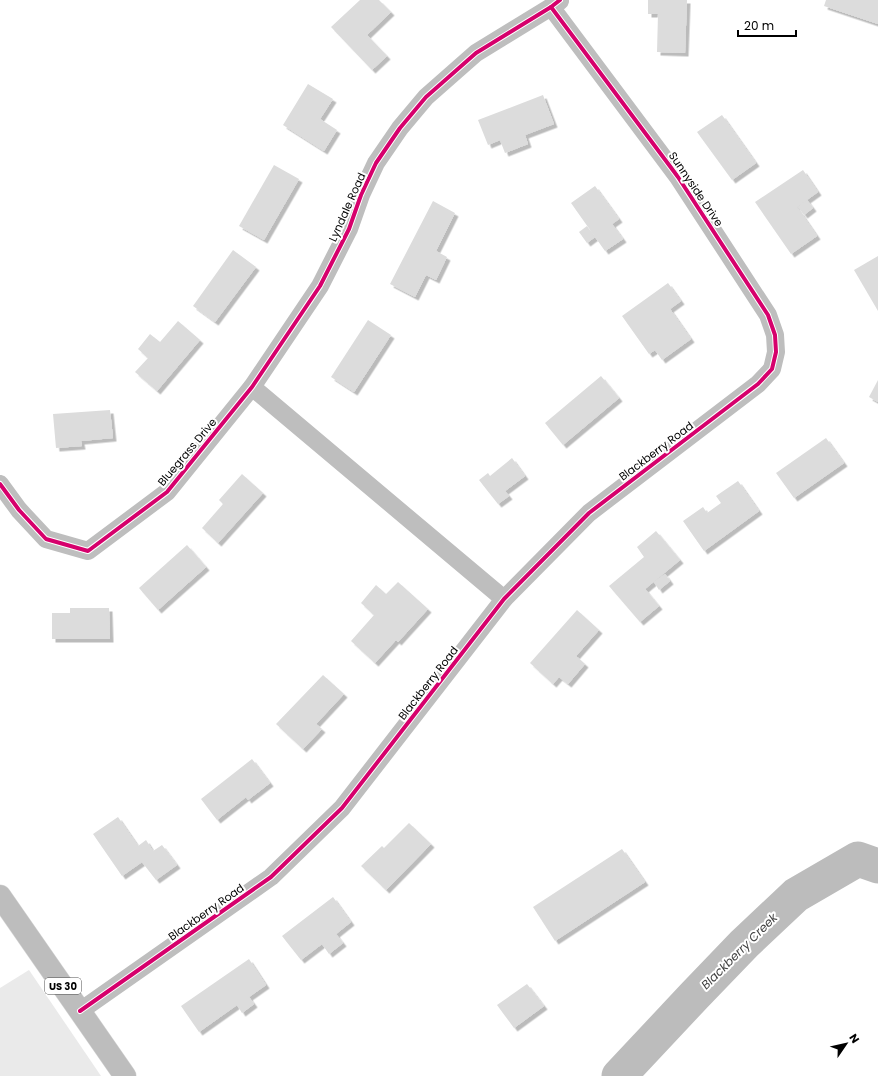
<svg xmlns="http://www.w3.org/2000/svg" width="878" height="1076" font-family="Poppins,sans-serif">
<defs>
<filter id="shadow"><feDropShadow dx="3.5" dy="3.5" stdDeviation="0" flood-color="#0004"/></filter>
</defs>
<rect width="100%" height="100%" fill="#fff"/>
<path fill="#eaeaea" d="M29,970L101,1076H0V988Z"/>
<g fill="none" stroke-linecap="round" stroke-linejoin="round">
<path stroke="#bcbcbc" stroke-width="35" d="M619,1076L694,996L744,944L796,895L858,859L878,866"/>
</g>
<g fill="#dcdcdc" filter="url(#shadow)">
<path d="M360,0H379L391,12L367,35L387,56L372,70L331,27Z"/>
<path d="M648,0H687L685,53L657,52L658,14H648Z"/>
<path d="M826,0H878V24L824,6Z"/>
<path d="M308,84L333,99L320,119L337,130L324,151L283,125Z"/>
<path d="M543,95L554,124L525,135L528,144L505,153L500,140L488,145L478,120Z"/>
<path d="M722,115L756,163L732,180L697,132Z"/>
<path d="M274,165L299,179L264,240L239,226Z"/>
<path d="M803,170L818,192L797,207L817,236L791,254L755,202Z"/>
<path d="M595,186L619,219L612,224L623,239L605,251L571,203Z"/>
<path d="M807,200L813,208L804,215L798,207Z"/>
<path d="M433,201L455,213L436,251L447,257L436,280L426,275L415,297L390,284Z"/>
<path d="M587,226L595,237L587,243L579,232Z"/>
<path d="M233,250L256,267L215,322L193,306Z"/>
<path d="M878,256V311L854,270Z"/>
<path d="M668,283L681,301L670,309L691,339L662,360L655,350L649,354L622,316Z"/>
<path d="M368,320L391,335L354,392L331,377Z"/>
<path d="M178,321L200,340L157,391L135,372L148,358L138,349L150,334L160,342Z"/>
<path d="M601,376L619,398L563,445L545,423Z"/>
<path d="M878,380V402L869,397Z"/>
<path d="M110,410L113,438L81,441L82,446L56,448L53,414Z"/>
<path d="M826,438L844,463L794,498L776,473Z"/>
<path d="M512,458L525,476L505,491L509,496L498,504L479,480L488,473L490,476Z"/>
<path d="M242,474L263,493L218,543L202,528L223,504L219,500Z"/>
<path d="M738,481L759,511L704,551L683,521L703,507L707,513L721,503L716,496Z"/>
<path d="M656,531L680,560L645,589L659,606L640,622L609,586L644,557L637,547Z"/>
<path d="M187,545L206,567L158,610L139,588Z"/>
<path d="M665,574L670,581L659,590L654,582Z"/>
<path d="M398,582L428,609L398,642L396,640L375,663L351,641L374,615L361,603L376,585L386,594Z"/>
<path d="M70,608H109L110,639H52V613H70Z"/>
<path d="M577,610L599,630L576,656L585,664L568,684L559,677L553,684L530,663Z"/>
<path d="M323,675L344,694L316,724L322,729L303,749L276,724Z"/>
<path d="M252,759L270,783L248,800L246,797L217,820L201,799Z"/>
<path d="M118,817L138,846L146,840L153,851L162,845L177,865L156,880L142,862L122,876L93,834Z"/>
<path d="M409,823L431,844L386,890L361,866L382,846L384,848Z"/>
<path d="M622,849L645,882L555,941L533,907Z"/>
<path d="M333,897L351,922L336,934L343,943L329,954L322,944L301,960L282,936Z"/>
<path d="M249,959L266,985L249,997L254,1004L242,1013L237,1005L199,1032L181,1006Z"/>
<path d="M527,984L544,1006L514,1028L497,1005Z"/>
</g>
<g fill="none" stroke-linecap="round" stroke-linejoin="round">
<defs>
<path id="primary" d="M0,896L125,1076"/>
</defs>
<use href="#primary" stroke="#dbdbdb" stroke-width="23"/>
<g stroke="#bebebe" stroke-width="18">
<path d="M252,387L504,599"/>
<path d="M0,484L19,510L46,539L88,551L167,492L252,387L320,286L349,229L361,195L376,163L400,128L426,97L476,53L551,7L560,1"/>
<path d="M80,1011L271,877L342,808L504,599L589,513L758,384L772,369L776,352L775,335L768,315L678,177L551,7"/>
</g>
<use href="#primary" stroke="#bdbdbd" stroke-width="22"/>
<defs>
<g id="cycleway">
<path d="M0,484L19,510L46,539L88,551L167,492L252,387L320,286L349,229L361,195L376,163L400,128L426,97L476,53L551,7L560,0"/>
<path d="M80,1011L271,877L342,808L504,599L589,513L758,384L772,369L776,352L775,335L768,315L678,177L551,7"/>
</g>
</defs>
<use href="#cycleway" stroke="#fff" stroke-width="6"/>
<use href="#cycleway" stroke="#d6006c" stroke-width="4"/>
</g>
<g text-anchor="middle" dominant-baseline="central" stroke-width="4" stroke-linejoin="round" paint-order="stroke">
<rect fill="#fff" stroke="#4c4c4c" stroke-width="1" x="45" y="978" width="36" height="16" rx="3"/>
<g font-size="10" font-weight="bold" fill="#000">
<text x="63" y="986">US 30</text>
</g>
<g font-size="11" fill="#000" stroke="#fff">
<text transform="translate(696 189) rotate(56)">Sunnyside Drive</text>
<text transform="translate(347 207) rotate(-66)">Lyndale Road</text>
<text transform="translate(656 451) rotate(-37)">Blackberry Road</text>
<text transform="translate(187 452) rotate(-50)">Bluegrass Drive</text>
<text transform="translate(428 683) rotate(-52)">Blackberry Road</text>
<text transform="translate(206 912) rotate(-35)">Blackberry Road</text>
</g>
<g font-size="12" font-style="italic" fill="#404040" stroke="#fff">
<text transform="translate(739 951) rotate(-45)">Blackberry Creek</text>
</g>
</g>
<g transform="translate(846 1044) rotate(56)" stroke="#ffffff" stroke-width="3" paint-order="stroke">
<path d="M0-3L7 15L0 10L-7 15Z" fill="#000000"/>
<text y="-6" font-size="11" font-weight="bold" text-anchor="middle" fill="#000000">N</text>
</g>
<path d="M738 30v6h58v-6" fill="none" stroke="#000000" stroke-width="2"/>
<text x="744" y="30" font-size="12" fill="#000000" stroke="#ffffff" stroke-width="3" paint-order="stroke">20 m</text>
</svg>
